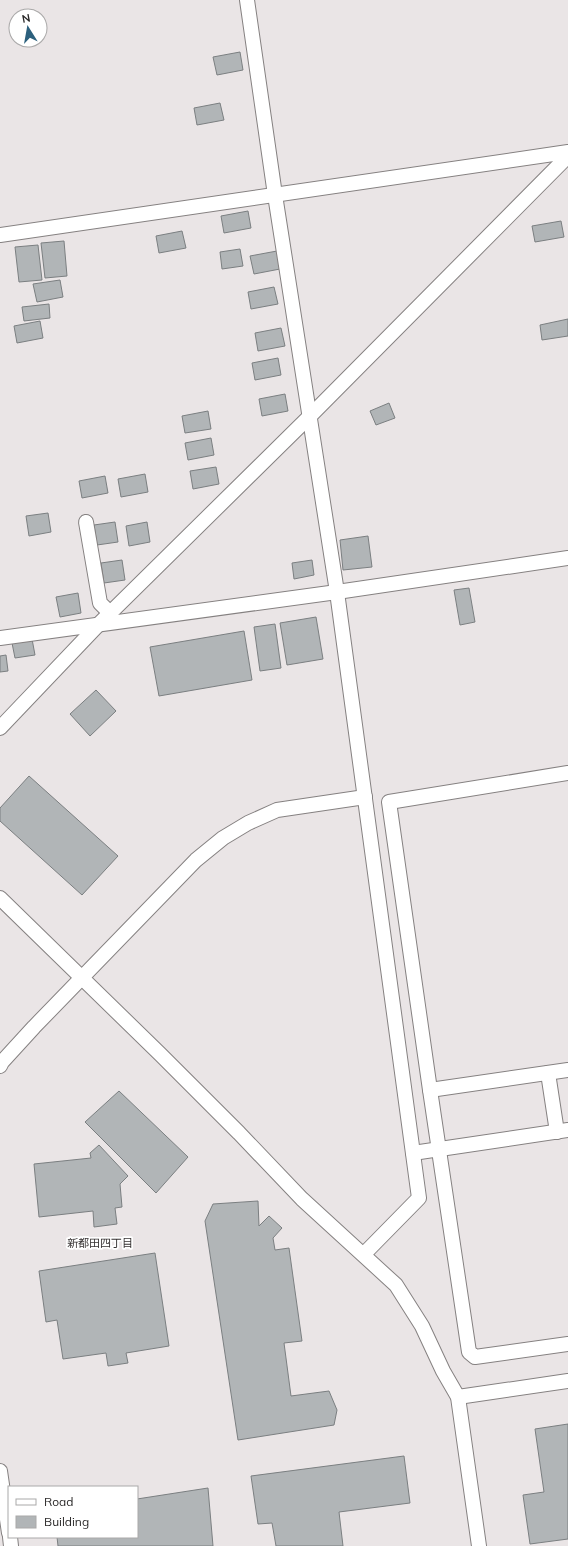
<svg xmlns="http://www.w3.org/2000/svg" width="568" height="1546" font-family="Mulish,'Noto Sans JP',sans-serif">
<rect width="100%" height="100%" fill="#eae5e6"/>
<g fill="#b1b5b7" stroke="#7b7f81">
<path d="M240,52L243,70L217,75L213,57Z"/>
<path d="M220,103L224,120L197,125L194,108Z"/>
<path d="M248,211L251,228L224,233L221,216Z"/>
<path d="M561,221L564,237L535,242L532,226Z"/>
<path d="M182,231L186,248L159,253L156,236Z"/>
<path d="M64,241L67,276L45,278L41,243Z"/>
<path d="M38,245L42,280L19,282L15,247Z"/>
<path d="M240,249L243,266L222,269L220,252Z"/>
<path d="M277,251L280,269L254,274L250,256Z"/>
<path d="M60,280L63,297L37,302L33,284Z"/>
<path d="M274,287L278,304L251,309L248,292Z"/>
<path d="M49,304L50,318L24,321L22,307Z"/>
<path d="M568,319V336L542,340L540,325Z"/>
<path d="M40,321L43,338L17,343L14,326Z"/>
<path d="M281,328L285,346L258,351L255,333Z"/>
<path d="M278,358L281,375L255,380L252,363Z"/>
<path d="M285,394L288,411L262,416L259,399Z"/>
<path d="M389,403L395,418L376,425L370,411Z"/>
<path d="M208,411L211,429L185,433L182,416Z"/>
<path d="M211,438L214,455L188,460L185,443Z"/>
<path d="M216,467L219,484L193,489L190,471Z"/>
<path d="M145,474L148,492L121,497L118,479Z"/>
<path d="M105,476L108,493L82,498L79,481Z"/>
<path d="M48,513L51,532L29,536L26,516Z"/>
<path d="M115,522L118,542L97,545L94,525Z"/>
<path d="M147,522L150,542L129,546L126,526Z"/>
<path d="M368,536L372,567L343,570L340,540Z"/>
<path d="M122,560L125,580L104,583L101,563Z"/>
<path d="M312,560L314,575L294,579L292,563Z"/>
<path d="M469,588L475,622L460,625L454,590Z"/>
<path d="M78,593L81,613L60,617L56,597Z"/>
<path d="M316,617L323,659L287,665L280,623Z"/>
<path d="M275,624L281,668L260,671L254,627Z"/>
<path d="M244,631L252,680L159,696L150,647Z"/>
<path d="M32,639L35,655L15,658L12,643Z"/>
<path d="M6,655L8,671L0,672V656Z"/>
<path d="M96,690L116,711L90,736L70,714Z"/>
<path d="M29,776L118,856L82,895L0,821V808Z"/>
<path d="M119,1091L188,1157L156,1193L85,1122Z"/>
<path d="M99,1145L128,1176L120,1184L122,1207L115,1208L117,1224L94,1227L93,1211L39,1217L34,1164L91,1158L90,1153Z"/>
<path d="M258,1201L259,1226L269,1216L282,1228L273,1238L275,1250L289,1248L302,1341L284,1343L291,1396L329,1391L337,1410L334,1425L238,1440L205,1221L213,1204Z"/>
<path d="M155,1253L169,1346L126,1353L128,1363L108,1366L106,1353L63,1359L57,1320L46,1322L39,1271Z"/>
<path d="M568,1424V1539L530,1544L523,1495L544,1492L535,1429Z"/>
<path d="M404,1456L410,1503L339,1512L343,1546H276L272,1523L258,1524L251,1476Z"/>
<path d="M208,1488L213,1546H58L57,1537H137V1499Z"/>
</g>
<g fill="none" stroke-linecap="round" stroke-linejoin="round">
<defs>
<g id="minor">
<path d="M247,0L275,195L337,592L419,1198L364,1254"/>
<path d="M0,235L568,152"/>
<path d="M86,522L100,603L110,613"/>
<path d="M0,638L337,592L568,558"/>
<path d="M0,728L100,623L309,417L568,156"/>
<path d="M568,773L389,802L430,1090L469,1352L475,1357L568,1344"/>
<path d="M0,898L160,1054L239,1133L302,1199L396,1285L422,1326L443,1371L458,1397L479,1546"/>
<path d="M0,1066L2,1062L34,1027L196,860L223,838L248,823L277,810L365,797"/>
<path d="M548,1073L557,1132"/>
<path d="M430,1090L568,1070"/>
<path d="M413,1153L568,1130"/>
<path d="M458,1397L568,1381"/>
<path d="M0,1471L9,1533"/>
<path d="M10,1537L11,1546"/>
</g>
</defs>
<use href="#minor" stroke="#858181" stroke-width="16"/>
<use href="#minor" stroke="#fff" stroke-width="14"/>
</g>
<g text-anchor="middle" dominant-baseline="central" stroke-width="3.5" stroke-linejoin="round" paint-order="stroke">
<g font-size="11" fill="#363232" stroke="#fff">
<text x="100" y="1243">新都田四丁目</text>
</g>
</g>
<rect x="8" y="1486" width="130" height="52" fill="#ffffff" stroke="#aaa9a9"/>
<rect x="16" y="1499" width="20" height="6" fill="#ffffff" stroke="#aaa9a9"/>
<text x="44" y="1506" font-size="12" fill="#2a2828">Road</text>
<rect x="16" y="1516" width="20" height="12" fill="#b1b5b7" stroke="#aaa9a9"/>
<text x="44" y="1526" font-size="12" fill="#2a2828">Building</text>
<g transform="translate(28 28) rotate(349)"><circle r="19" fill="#ffffff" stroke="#aaa9a9"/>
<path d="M0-3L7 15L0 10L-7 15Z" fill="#2c607d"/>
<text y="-6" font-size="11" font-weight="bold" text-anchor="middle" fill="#2a2828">N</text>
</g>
</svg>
